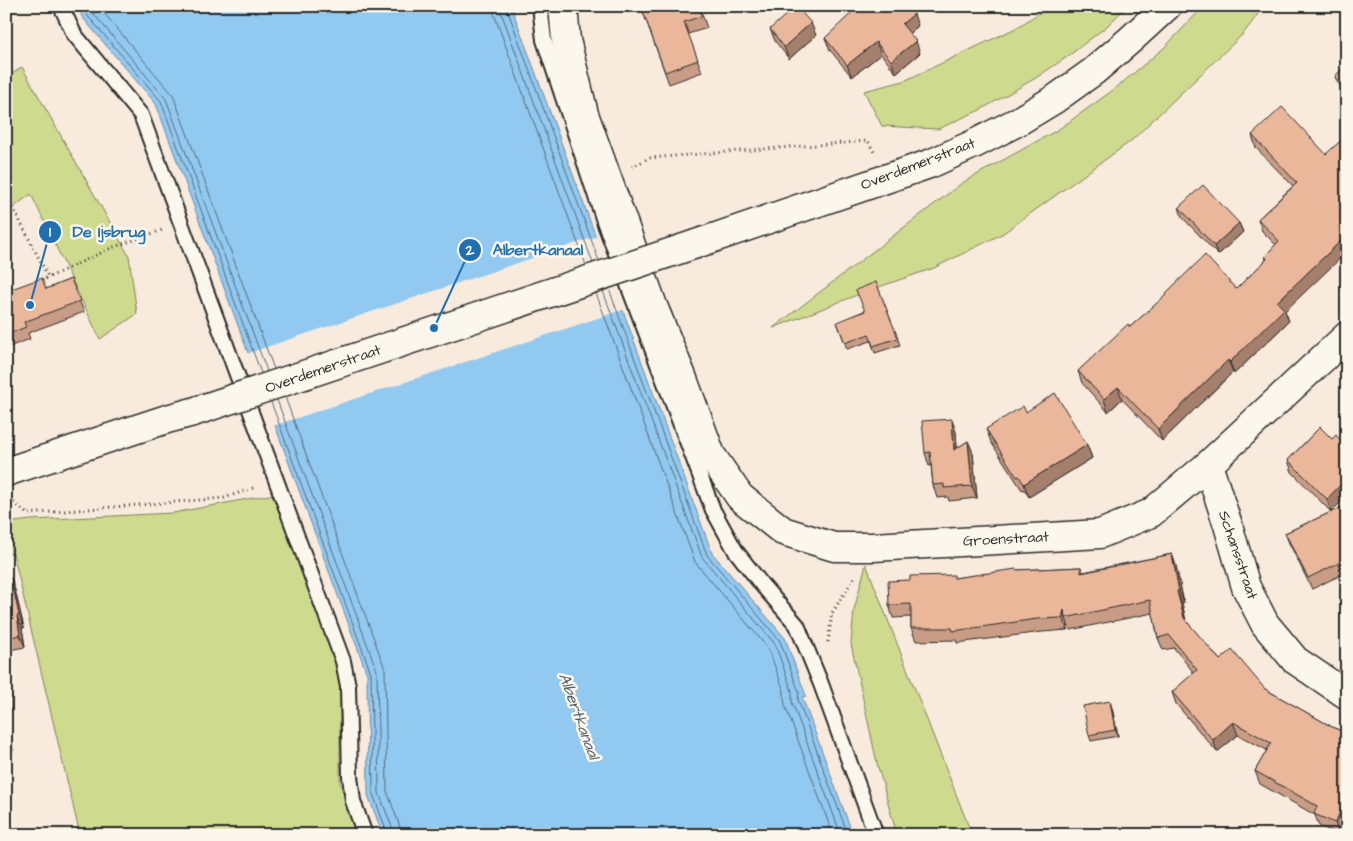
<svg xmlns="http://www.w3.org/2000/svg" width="1353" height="841" font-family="'Architects Daughter',sans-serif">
<rect width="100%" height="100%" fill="#f8eadc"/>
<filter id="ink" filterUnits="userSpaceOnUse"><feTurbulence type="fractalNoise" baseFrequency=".02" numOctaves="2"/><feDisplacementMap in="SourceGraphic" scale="10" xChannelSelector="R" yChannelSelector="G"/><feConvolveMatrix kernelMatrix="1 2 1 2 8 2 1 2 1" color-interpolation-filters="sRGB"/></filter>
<g filter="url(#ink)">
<g fill="#ceda8e" stroke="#7c825c">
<path d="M1050,6H1127L1107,26L1067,57L1034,79L982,109L938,129L882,126L864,91L904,81L1016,28Z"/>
<path d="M1204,6H1264L1243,34L1131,141L1002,234L934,268L870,290L773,328L962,183L1059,129L1116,88L1165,47Z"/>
<path d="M22,67L129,256L137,314L100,339L31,194L6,213V78Z"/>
<path d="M274,494L340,670V783L356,835H80L13,553L6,554V523L31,520L173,513Z"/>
<path d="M866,564L972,835H897L877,763L851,644L854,610Z"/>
</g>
<path fill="#92c9f0" stroke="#698aa1" d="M78,6H511L712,553L785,638L806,696L802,697L853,835H383L368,795L367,674L156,104L82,17Z"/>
<path fill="#f8eadc" d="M598,236L625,309L273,426L246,354Z"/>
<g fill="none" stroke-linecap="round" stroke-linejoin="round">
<g stroke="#546a7a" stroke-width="1">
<path d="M84,6L87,15L161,101L261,373"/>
<path d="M90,6L92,12L166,99L267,371"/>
<path d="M98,6L173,95L274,369"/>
<path d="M493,6L494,14L586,265"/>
<path d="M500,6L501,12L593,263"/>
<path d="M506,6L599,261"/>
<path d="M609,289L707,555L780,641L799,692L798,700L848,835"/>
<path d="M603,291L702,557L775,644L792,691V702L841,835"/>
<path d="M596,293L695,562L768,648L784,691V698L785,705L833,835"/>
<path d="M285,397L385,669L387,791L400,827L401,835"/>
<path d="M277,400L377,671L379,793L393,830L394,835"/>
<path d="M271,402L371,673L373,794L388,835"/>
</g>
<defs>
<g id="lane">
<path d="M61,6L74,34L141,115L343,661L348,686L350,776L353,801L365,835"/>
<path d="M540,6L544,40L605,224L713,510L735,550L762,585L797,625L821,684L876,835"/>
</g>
<g id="street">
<path d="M563,6L566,40L584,114L653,306L683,379L711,455L740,497L783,531L834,547H873L1100,534L1151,513L1208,465L1347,336"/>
<path d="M696,244L932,163L974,144L1017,122L1055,99L1094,71L1130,40L1167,6"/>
<path d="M1208,465L1228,525L1246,587L1265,624L1295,660L1347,695"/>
<path d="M6,472L167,419L193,412"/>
</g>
</defs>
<use href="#lane" stroke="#2b2b2b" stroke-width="18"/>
<use href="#street" stroke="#2b2b2b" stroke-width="31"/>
<g stroke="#2b2b2b" stroke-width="3" stroke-dasharray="1 4" stroke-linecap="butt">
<path d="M632,167L649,158L868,141L875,154"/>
<path d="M6,194L49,278"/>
<path d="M41,281L111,248L162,230"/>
<path d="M10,499L27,514L224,498L256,487"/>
<path d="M828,642L832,613L856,575"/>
</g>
<use href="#lane" stroke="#fbf7ec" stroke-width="14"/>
<use href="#street" stroke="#fbf7ec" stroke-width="28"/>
<defs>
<path id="street-bridge" d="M193,412L696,244"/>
</defs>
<use href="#street-bridge" stroke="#2b2b2b" stroke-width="31" stroke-linecap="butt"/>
<use href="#street-bridge" stroke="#fbf7ec" stroke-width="28"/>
</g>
<g fill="#c99d85" stroke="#2b2b2b">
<path d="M641,6H699L707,28L688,34L702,72L669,84Z"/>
<path d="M918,26L909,33L920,53L896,73L881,54L852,77L830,50L825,38Z"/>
<path d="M770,29L816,35L789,59L775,41Z"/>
<path d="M1347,65V92L1337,82L1335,76Z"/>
<path d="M1252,135L1326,154L1285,311L1289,321L1234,374L1233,372L1162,441L1122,399L1108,412L1082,383L1078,371L1130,327L1167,295L1166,293L1236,289L1266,260L1265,256L1276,245L1262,231L1258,219L1293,186L1256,148Z"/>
<path d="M1179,207L1239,223L1243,232L1218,255L1182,217Z"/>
<path d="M71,279L84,312L28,333L30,339L6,348V291L46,289Z"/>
<path d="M876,282L900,345L875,353L871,341L847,349L837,322L864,311Z"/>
<path d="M1026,412L1087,445L1092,458L1029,497L1024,489L1022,490L991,442L986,429Z"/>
<path d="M1320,427L1331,512L1292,472L1288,460Z"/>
<path d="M956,432L957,448L968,441L973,453L977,498L949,501L948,497L937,498L933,485L931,465L929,466L925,453Z"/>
<path d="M1347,505V572L1312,589L1289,543L1285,533Z"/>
<path d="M1172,554L1176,566L1184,603H1182L1186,621L1220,660L1265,689L1334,728L1347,733V823H1345L1340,835L1319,826L1315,815L1260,784L1255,771L1267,750L1238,735L1217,752L1176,704L1172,692L1194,673L1174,648L1163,650L1158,638L1153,613L1070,630L1068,625L1067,630L1042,632L957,643L956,640L916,641L911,628V617L893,618L889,605L954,578L1017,570L1081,567L1083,572Z"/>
<path d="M6,578L15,590L24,628H22L25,647L9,650L12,671H10L11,709L8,710L13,751L6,752Z"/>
<path d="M1112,708L1118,736L1091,741L1089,735Z"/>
</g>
<g fill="#a4806c" stroke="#2b2b2b">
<path d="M914,14L918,26L906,36L902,24Z"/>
<path d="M811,23L816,35L789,59L784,47Z"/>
<path d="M916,41L920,53L896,73L891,61Z"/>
<path d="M876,42L881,54L852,77L847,65Z"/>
<path d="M1239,223L1243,232L1218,255L1214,246Z"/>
<path d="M1347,235V252L1285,311L1289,321L1234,374L1230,362L1277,302Z"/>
<path d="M1228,360L1233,372L1162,441L1158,429Z"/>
<path d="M1118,387L1122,399L1108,412L1104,399Z"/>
<path d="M952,419L956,432L958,463L954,450Z"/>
<path d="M968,441L973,453L977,498L972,486Z"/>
<path d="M1087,445L1092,458L1029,497L1024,484Z"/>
<path d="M1347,478V496L1331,512L1327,499Z"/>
<path d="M1172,554L1176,566L1184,603L1179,591Z"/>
<path d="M11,578L15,590L24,628L19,615Z"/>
<path d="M1177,591L1182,603L1188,630L1184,618Z"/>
<path d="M1064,610L1068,625L1067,630L1062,618Z"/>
<path d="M17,616L22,628L25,647L20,635Z"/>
<path d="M6,643L9,650L12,671L7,658Z"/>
<path d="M6,661L10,671L11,709L7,697Z"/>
<path d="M1110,701L1112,708L1118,736L1115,730Z"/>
<path d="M6,704L8,710L13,751L8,739L6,719Z"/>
<path d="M1233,722L1238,735L1217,752L1213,740Z"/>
<path d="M1347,802V822L1343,811Z"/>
<path d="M1341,810L1345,823L1340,835L1335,823Z"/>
</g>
<g fill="#eab79b" stroke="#2b2b2b">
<path d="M641,6H699L702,16L684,22L698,60L665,72Z"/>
<path d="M796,6L811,23L784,47L770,29Z"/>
<path d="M859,6H907L914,14L902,24L916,41L891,61L876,42L847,65L825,38Z"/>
<path d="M1347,65V88L1335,76Z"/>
<path d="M1282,107L1326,154L1347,135V235L1277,302L1284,309L1230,362L1228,360L1158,429L1118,387L1104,399L1078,371L1128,324L1130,327L1167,294L1166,293L1205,255L1236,289L1267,259L1265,256L1279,241L1258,219L1297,183L1252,135Z"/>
<path d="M1203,185L1239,223L1214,246L1179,207Z"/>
<path d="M42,278L46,289L71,279L80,301L24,322L26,327L6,335V291Z"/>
<path d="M876,282L898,338L873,346L869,334L845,343L837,322L865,311L856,290Z"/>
<path d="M1055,393L1087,445L1024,484L1019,476L1017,477L986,429L1023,406L1026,412Z"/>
<path d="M952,419L954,450L968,441L972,486L944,488V484L933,485L930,452L925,453L922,421Z"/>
<path d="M1320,427L1332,439L1336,435L1340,440L1347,433V478L1327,499L1288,460Z"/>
<path d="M1347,505V559L1308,578L1285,533Z"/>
<path d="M1172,554L1179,591H1177L1184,618L1220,660L1232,650L1265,689L1334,728L1347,733V802L1343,811L1341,810L1335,823L1314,814L1317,806L1255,771L1271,743L1233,722L1213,740L1172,692L1197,670L1169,635L1158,638L1150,600L1065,618L1064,610L1062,618L1037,619L953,631L952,628H911V604L889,605L888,581L910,580V576L954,575V578L1016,569V570L1081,567V573Z"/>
<path d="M6,578H11L19,615L17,616L20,635L6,638Z"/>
<path d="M1110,701L1115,730L1089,735L1083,706Z"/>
<path d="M6,719L8,739H6Z"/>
</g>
</g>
<g text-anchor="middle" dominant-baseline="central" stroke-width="5" stroke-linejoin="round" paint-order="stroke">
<g font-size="15" fill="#2b2b2b" stroke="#fbf7ec">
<text transform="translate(918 164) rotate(-21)">Overdemerstraat</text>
<text transform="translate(323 369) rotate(-19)">Overdemerstraat</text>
<text transform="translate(1006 539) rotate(-3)">Groenstraat</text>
<text transform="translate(1238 555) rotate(71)">Schansstraat</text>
</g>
<g font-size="16" font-style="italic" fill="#4a5a66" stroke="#fbf7ec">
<text transform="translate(579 716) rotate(70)">Albertkanaal</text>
</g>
</g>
<path fill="none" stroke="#1f6fb2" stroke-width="2" d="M30 305L50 232M434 328L470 250"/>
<g fill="#1f6fb2" stroke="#fbf7ec" stroke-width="2">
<circle cx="30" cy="305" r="5"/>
<circle cx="434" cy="328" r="5"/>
<circle cx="50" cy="232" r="12"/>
<circle cx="470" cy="250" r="12"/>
</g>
<g font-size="15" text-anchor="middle" font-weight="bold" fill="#fff">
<text x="50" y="237">1</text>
<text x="470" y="255">2</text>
</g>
<g font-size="16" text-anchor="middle" font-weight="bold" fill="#1f6fb2" stroke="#fbf7ec" stroke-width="5" stroke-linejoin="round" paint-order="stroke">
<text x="109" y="237">De Ijsbrug</text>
<text x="538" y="255">Albertkanaal</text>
</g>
<rect width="1353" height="841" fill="none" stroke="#fbf7ec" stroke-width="25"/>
<rect x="12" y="12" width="1328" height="816" fill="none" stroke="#2b2b2b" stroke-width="2" filter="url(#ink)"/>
</svg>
